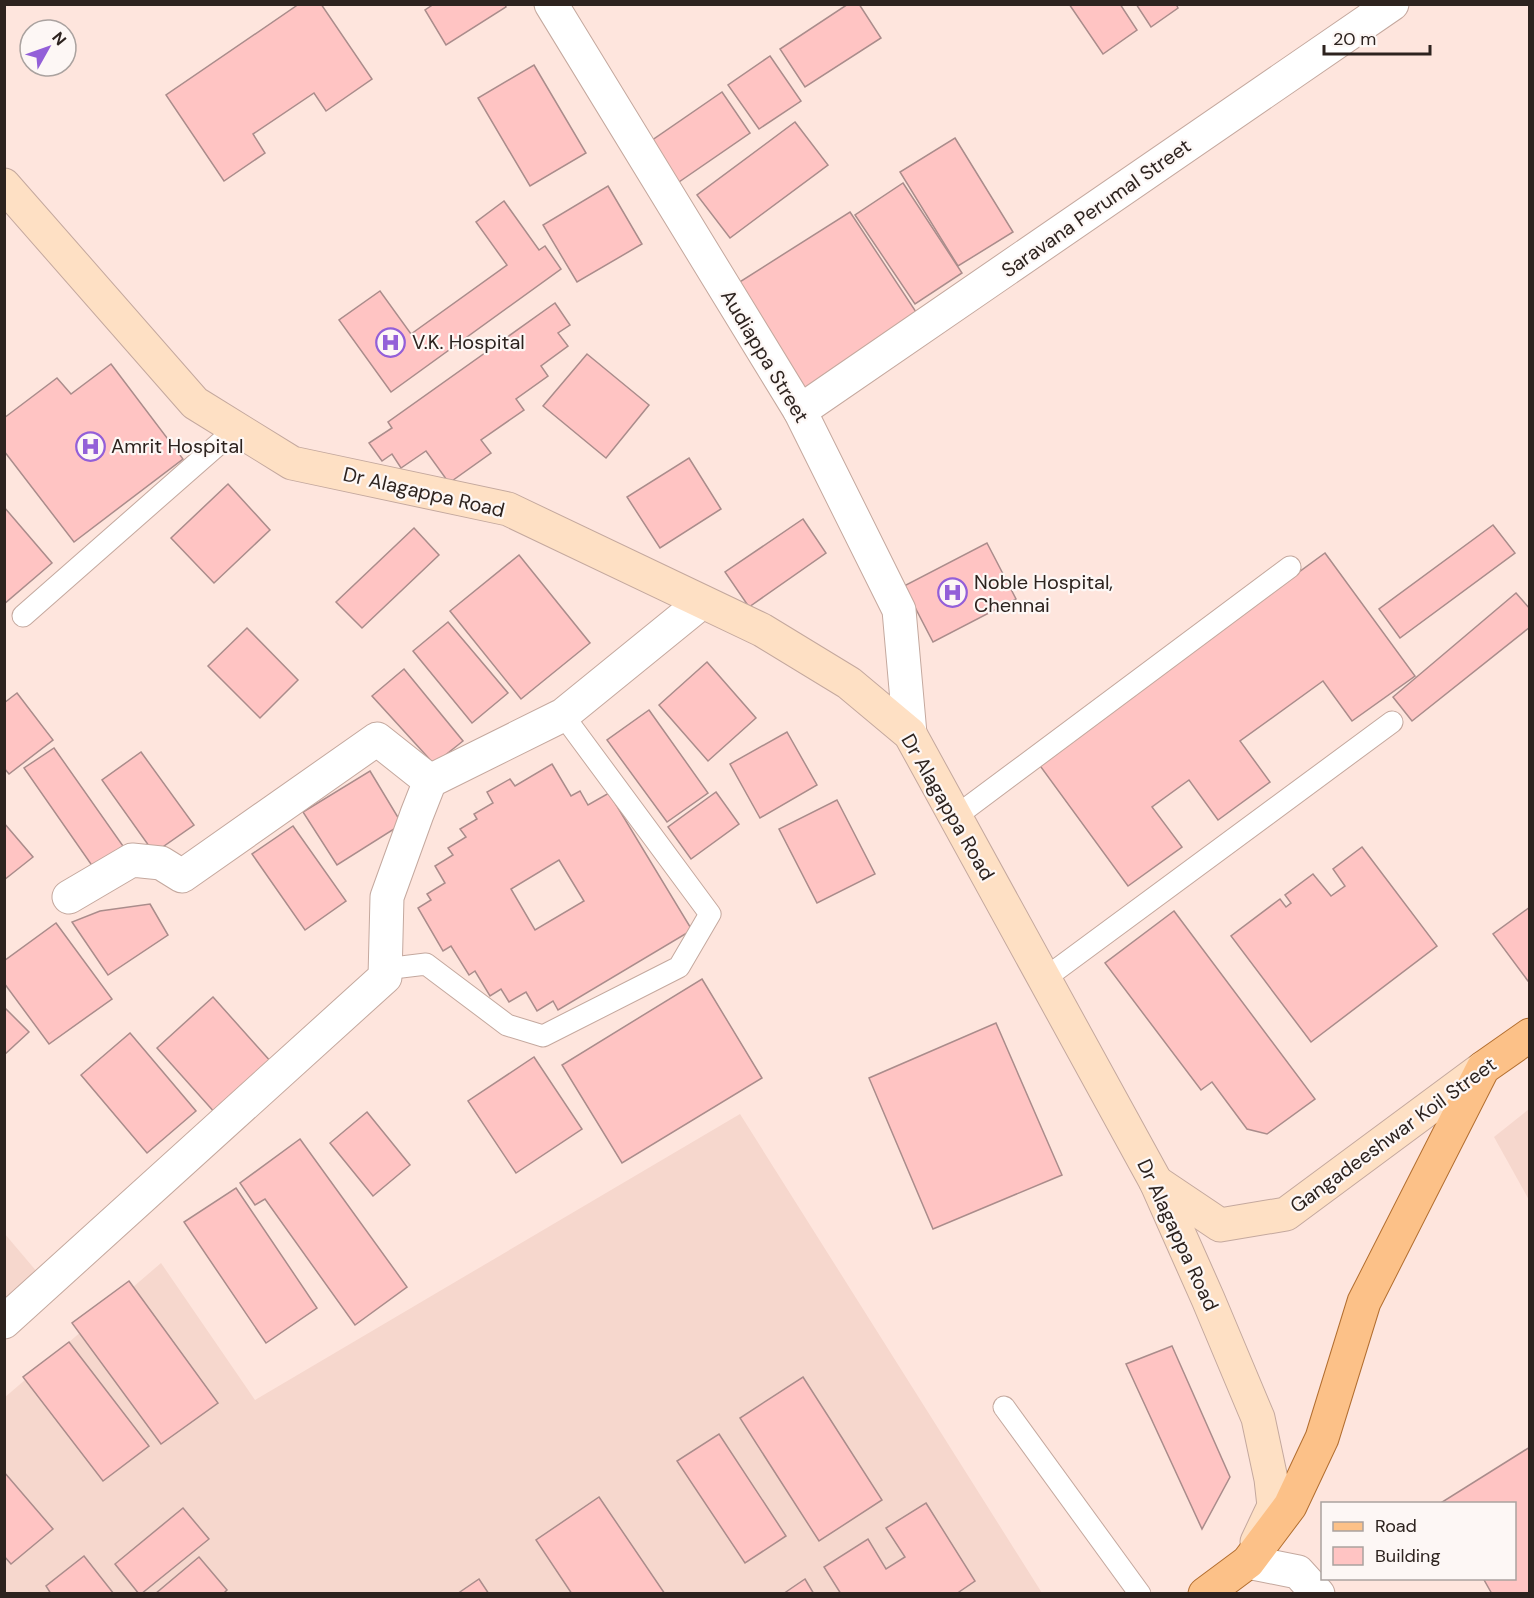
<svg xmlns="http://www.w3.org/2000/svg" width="1534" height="1598" font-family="'DM Sans',sans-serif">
<rect width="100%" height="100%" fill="#fee5dd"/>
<g fill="#f6d7cd">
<path d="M1529,1109V1200L1494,1137Z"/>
<path d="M740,1114L1042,1593H5L4,1398L161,1263L255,1400Z"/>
<path d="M4,1233L43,1279L4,1310Z"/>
</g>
<g fill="#ffc4c3" stroke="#aa8c8b" stroke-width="1.5" fill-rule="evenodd">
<path d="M299,4H321L372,79L326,111L314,93L253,134L265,153L224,181L166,95Z"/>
<path d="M434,4H505L506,7L446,45L425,10Z"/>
<path d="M848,4H859L881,38L805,87L780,49Z"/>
<path d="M1069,4H1120L1137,30L1103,54Z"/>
<path d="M1136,4H1176L1178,8L1151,27Z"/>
<path d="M770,56L801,101L759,129L728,85Z"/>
<path d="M534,65L586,153L530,186L478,98Z"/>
<path d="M722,92L750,133L676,184L648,143Z"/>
<path d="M795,122L828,165L730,238L697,195Z"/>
<path d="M955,138L1013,232L958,266L900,172Z"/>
<path d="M903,183L962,273L915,304L855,215Z"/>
<path d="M608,186L642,244L577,282L543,225Z"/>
<path d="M504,201L539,250L545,246L561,269L391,392L339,320L380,291L411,334L507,265L476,222Z"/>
<path d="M850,212L922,321L804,403L727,290Z"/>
<path d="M555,303L570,325L558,333L568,346L541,366L548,376L516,399L524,410L481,440L491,453L449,483L426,451L401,468L392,454L382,461L369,443L392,428L388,422Z"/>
<path d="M587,354L649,405L606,458L543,406Z"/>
<path d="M111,364L183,459L74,542L4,451V418L57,378L71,394Z"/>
<path d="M689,458L721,509L660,548L627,497Z"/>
<path d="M228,484L270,530L214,583L171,538Z"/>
<path d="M4,507L52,563L4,604Z"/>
<path d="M803,519L826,553L749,607L725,572Z"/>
<path d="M1493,525L1515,553L1400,638L1379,609Z"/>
<path d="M414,528L439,555L362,628L336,602Z"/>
<path d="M987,543L1016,599L933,642L904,586Z"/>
<path d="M1325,553L1415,676L1352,721L1323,681L1240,741L1270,782L1218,820L1189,780L1152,807L1182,847L1128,886L1038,763Z"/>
<path d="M519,555L590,643L521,699L450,611Z"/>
<path d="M1516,593L1530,609V627L1412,721L1393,697Z"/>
<path d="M448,622L508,693L472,723L413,651Z"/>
<path d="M247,628L298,680L260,718L208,666Z"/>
<path d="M707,662L756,718L708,761L659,705Z"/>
<path d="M404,669L463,741L434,764L372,696Z"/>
<path d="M17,693L53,740L9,774L4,768V703Z"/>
<path d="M649,710L708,793L667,822L607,740Z"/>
<path d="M787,732L817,785L760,818L730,764Z"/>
<path d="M54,748L123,846L93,867L24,768Z"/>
<path d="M141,752L194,825L154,853L102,780Z"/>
<path d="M552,764L571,796L580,791L588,805L609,793L692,930L558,1010L553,1001L537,1011L526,992L509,1002L501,989L490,996L475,971L469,975L451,946L443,951L418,908L431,900L427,894L445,883L435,866L453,855L448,848L466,837L460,829L477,819L474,814L493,803L487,792L510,779L515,786ZM559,860L584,901L535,930L511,889Z"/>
<path d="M370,771L402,824L337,865L303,812Z"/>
<path d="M716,792L739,824L691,859L668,827Z"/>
<path d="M837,800L875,874L817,903L779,829Z"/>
<path d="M4,823L33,857L4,880Z"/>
<path d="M293,826L346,901L305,930L252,854Z"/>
<path d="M1362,847L1437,946L1311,1042L1231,936L1280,899L1286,907L1291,903L1285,895L1313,874L1331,896L1345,886L1333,869Z"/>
<path d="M150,904L168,935L108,975L72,922L100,911Z"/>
<path d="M1530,907V980L1528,981L1493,934Z"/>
<path d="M1174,911L1315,1099L1267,1134L1247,1129L1212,1082L1201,1090L1105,963Z"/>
<path d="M56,923L112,999L49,1044L4,983V961Z"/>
<path d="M702,979L762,1078L622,1163L562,1065Z"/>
<path d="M213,997L272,1063L216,1114L157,1048Z"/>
<path d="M4,1007L29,1032L4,1055Z"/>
<path d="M996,1023L1062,1175L933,1229L869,1078Z"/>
<path d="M130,1033L196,1111L147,1153L81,1075Z"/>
<path d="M534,1057L582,1129L516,1173L468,1101Z"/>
<path d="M367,1112L410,1165L373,1196L330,1143Z"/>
<path d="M300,1139L407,1287L355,1325L265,1199L255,1205L240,1183Z"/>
<path d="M236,1188L317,1308L266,1343L184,1222Z"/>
<path d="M129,1281L218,1403L161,1444L72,1323Z"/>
<path d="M69,1342L149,1446L103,1481L23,1377Z"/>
<path d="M1172,1346L1230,1477L1202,1529L1126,1364Z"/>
<path d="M803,1377L882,1500L819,1541L740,1418Z"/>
<path d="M719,1434L786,1536L745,1563L677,1461Z"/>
<path d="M1530,1447V1594H1492L1483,1578H1514V1504H1439Z"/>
<path d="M4,1472L53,1529L11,1564L4,1556Z"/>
<path d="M599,1497L665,1594H572L536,1540Z"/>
<path d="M926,1503L975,1581L956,1594H841L824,1567L868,1539L886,1569L905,1557L886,1528Z"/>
<path d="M183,1508L209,1539L141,1594H139L115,1564Z"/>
<path d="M84,1556L114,1594H51L46,1586Z"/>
<path d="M199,1557L227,1590L223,1594H155Z"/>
<path d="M479,1579L489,1594H457Z"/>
<path d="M805,1579L814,1594H783Z"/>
</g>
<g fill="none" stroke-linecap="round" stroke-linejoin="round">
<defs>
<g id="service">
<path d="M23,616L237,428"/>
<path d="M955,817L1290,567"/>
<path d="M385,969L426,964L507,1025L543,1036L679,967L710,914L563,715"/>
<path d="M1044,979L1392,722"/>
<path d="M1004,1407L1140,1594"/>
</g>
<g id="minor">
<path d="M551,4L800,411L899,610L910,734"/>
<path d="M800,411L1392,4"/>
<path d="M69,897L132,860L161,863L182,876L377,739L430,781"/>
<path d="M4,1322L385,977L387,897L417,814L430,781L563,715L702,602"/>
<path d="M1248,1562L1298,1572L1318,1594"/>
</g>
<g id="secondary">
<path d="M4,185L195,403L292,463L508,509L762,630L849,683L910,734L1156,1182L1208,1299L1258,1418L1271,1479L1274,1506L1257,1542"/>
<path d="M1156,1182L1220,1225L1286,1214L1483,1068"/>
</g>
<path id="primary" d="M1205,1594L1248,1562L1290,1506L1322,1438L1364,1302L1483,1068L1530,1035"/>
</defs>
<use href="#service" stroke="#c4a89e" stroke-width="23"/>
<use href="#minor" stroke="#c4a89e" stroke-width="35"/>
<use href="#secondary" stroke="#c4a89e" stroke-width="35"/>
<use href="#primary" stroke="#b26e30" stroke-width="35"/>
<use href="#service" stroke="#fff" stroke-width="21"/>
<use href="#minor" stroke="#fff" stroke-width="33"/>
<use href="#secondary" stroke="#fee0c4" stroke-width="33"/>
<use href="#primary" stroke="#fcc188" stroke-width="33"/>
</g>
<defs>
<symbol id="hospital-ring" viewBox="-11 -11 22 22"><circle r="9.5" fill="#fdf7f5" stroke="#935fd8" stroke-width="1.5"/><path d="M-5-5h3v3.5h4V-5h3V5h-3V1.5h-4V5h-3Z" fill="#935fd8"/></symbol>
</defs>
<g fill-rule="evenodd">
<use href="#hospital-ring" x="374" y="326" width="33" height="33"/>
<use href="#hospital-ring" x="74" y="430" width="33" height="33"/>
<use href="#hospital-ring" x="936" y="576" width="33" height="33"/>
</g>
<g text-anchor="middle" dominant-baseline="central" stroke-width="4.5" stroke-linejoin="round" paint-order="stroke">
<g font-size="20" fill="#2d231f" stroke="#fdf7f5">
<text transform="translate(1096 208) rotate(-35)">Saravana Perumal Street</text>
<text transform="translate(765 356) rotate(59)">Audiappa Street</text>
<text transform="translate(424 492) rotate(13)">Dr Alagappa Road</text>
<text transform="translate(948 807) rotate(60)">Dr Alagappa Road</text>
<text transform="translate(1393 1135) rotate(-36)">Gangadeeshwar Koil Street</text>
<text transform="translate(1178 1235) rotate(65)">Dr Alagappa Road</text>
</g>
<g font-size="20" fill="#2d231f" stroke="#fdf7f5" text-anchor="start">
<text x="412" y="342">V.K. Hospital</text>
<text x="111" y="446">Amrit Hospital</text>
<text x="974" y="582">Noble Hospital,<tspan x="974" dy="23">Chennai</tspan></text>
</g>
</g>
<rect width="1534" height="1598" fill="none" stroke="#2d231f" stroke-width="12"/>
<rect x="1321" y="1502" width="195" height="78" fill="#fdf7f5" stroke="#aaa29f" stroke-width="1.5"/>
<rect x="1333" y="1522" width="30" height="9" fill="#fcc188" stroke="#aaa29f" stroke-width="1.5"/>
<text x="1375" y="1532" font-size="18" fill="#2d231f">Road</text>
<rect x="1333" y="1547" width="30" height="18" fill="#ffc4c3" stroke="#aaa29f" stroke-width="1.5"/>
<text x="1375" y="1562" font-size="18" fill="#2d231f">Building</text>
<g transform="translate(48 48) rotate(50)"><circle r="28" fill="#fdf7f5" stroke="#aaa29f" stroke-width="1.5"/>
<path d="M0-4.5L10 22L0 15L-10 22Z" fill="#935fd8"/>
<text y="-9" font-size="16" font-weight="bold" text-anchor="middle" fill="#2d231f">N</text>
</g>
<path d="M1324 45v9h106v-9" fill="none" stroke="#2d231f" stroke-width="3"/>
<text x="1333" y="45" font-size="18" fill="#2d231f" stroke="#fdf7f5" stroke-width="4.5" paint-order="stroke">20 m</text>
</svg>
